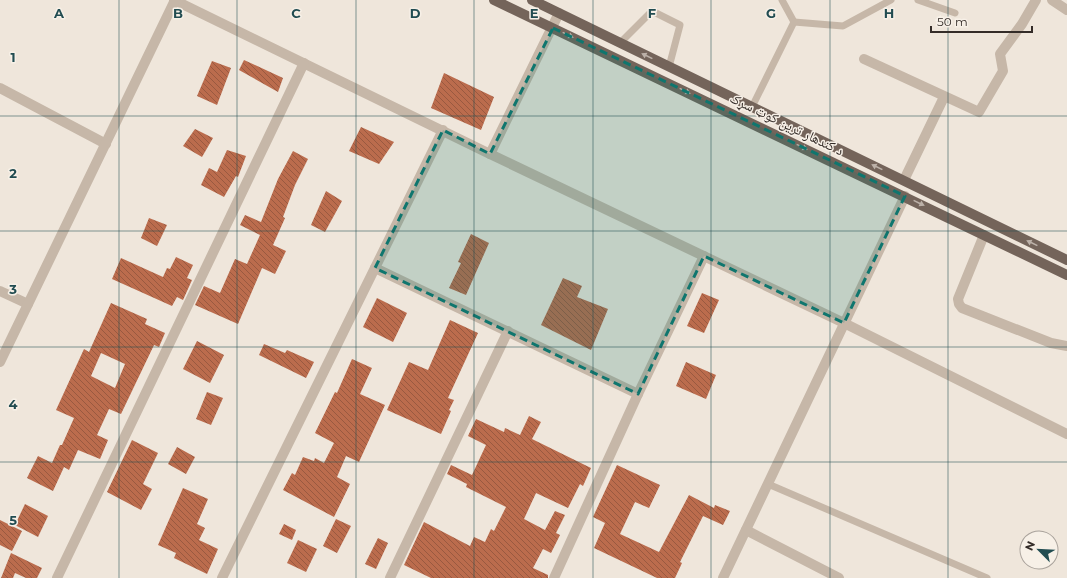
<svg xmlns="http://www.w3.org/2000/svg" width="1067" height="578" font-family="Montserrat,'Noto Naskh Arabic',sans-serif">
<defs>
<pattern id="building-back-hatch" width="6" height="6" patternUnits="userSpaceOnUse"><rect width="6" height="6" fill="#bb6c4d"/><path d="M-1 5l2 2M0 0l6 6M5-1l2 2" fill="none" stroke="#995940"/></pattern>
</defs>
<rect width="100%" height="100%" fill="#efe6db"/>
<g fill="url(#building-back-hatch)" fill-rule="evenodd">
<path d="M244,60L283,78L278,92L239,70Z"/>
<path d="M212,61L231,68L217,105L197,96Z"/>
<path d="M444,73L494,97L481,130L431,108Z"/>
<path d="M361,127L394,142L379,164L349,151Z"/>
<path d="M195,129L213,138L202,157L183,146Z"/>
<path d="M227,150L246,156L238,177L236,176L224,197L201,185L209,168L217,172Z"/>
<path d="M293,151L308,159L295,185L283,217L285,218L273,245L286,251L275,274L262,268L238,324L195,305L204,286L220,293L235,259L247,264L260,235L240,225L245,215L261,222L278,179Z"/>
<path d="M326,191L342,201L325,232L311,225Z"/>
<path d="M149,218L167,225L157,246L141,238Z"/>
<path d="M471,234L489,243L466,295L449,288L461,263L458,262Z"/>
<path d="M176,257L193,265L187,278L192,280L183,300L177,297L172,306L112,279L121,258L163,277L167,268L170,269Z"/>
<path d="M563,278L582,286L577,297L608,309L591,350L541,325Z"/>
<path d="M702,293L719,300L704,333L687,326Z"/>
<path d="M377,298L407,313L393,342L363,327Z"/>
<path d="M111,303L147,319L145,324L165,333L159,347L154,345L121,414L109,409L97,435L108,440L100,459L78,450L69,470L64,467L53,491L27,478L38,456L52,463L60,445H62L74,418L56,410L84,349L89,352ZM101,353L125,364L115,388L91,376Z"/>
<path d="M450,320L478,333L448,398L454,400L449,410L451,411L441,434L387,410L409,362L428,370Z"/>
<path d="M197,341L224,355L210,383L183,369Z"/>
<path d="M264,344L285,353L287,350L314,362L306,378L259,355Z"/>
<path d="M352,359L372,368L360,394L385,405L359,462L346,456L337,477L350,484L334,517L283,490L292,473L295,475L303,457L314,461L315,458L324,463L334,443L315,433L335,392L337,393Z"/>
<path d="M686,362L716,375L706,399L676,386Z"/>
<path d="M207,392L223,398L211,425L196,419Z"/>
<path d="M529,416L541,422L532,439L591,468L583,486L580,484L568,508L536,493L524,519L545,530L555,511L565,515L556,533L560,535L551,553L543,549L533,568L548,575V578H431L404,565L424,522L470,546L474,537L485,542L491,529L494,531L506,507L466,487L467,484L447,474L451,465L472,475L486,445L468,436L476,419L504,432L505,428L520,435Z"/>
<path d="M132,440L158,453L143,484L152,489L141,510L107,492Z"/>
<path d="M177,447L195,457L186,474L168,464Z"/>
<path d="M617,465L660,485L649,508L635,502L620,534L659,552L689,495L714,508L715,505L730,511L723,525L703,516L680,562L682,563L675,578H657L594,548L605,523L593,517Z"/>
<path d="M183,488L208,499L197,524L205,528L199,540L218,549L207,574L174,558L176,553L158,545Z"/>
<path d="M25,504L48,516L38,537L15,525Z"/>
<path d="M336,519L351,526L337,553L323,546Z"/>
<path d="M0,520L22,531L12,551L0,545Z"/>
<path d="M284,524L296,530L292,540L279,534Z"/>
<path d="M378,538L388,543L376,569L365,564Z"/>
<path d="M298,540L317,549L306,572L287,563Z"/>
<path d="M11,553L42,568L37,578H26L15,573L13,578H1Z"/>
</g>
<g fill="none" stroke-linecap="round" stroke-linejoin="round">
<g stroke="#c6b7a8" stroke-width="7">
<path d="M918,0L955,13"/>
<path d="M794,22L843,26L891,0"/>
<path d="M620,43L652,11L680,25L669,67"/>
<path d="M752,107L794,22L782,0"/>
<path d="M768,484L987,578"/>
</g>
<g stroke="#c6b7a8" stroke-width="10">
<path d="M174,0L490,154L844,323L1067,434"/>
<path d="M1052,0L1067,10"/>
<path d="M864,59L979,112L1003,71L1000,54L1022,24L1036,0"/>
<path d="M0,88L106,144"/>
<path d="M490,154L559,13"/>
<path d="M904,180L944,97"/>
<path d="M984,235L958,299L959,304L962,308L1051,343L1067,346"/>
<path d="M375,268L638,394"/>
<path d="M0,291L28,304"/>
<path d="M0,362L175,0"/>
<path d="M746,530L839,578"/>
<path d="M57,578L304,63"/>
<path d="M222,578L443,130"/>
<path d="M390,578L508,331"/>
<path d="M554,578L638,394L704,256"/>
<path d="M723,578L905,196"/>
</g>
<g stroke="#74645a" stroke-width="10">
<path d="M494,0L1067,275"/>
<path d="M532,0L1067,260"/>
</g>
</g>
<defs><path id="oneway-solid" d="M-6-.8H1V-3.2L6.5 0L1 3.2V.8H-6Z"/></defs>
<g fill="#bcb1a8">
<use href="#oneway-solid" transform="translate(568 35) rotate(26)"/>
<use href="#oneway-solid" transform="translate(647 56) rotate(-154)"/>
<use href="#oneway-solid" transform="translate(685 91) rotate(26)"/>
<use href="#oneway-solid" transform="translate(802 147) rotate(26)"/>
<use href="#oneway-solid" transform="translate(877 167) rotate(-154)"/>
<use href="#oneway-solid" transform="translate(919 203) rotate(26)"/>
<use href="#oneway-solid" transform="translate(1032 243) rotate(-154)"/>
</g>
<path fill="#0f766e" fill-opacity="0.2" stroke="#0f766e" stroke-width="3" stroke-dasharray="8 5" stroke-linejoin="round" d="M553,28L905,196L844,323L704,256L638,394L375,268L443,130L490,154Z"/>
<path fill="none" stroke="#214c51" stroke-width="1" stroke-opacity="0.55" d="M119,0V578M237,0V578M356,0V578M474,0V578M593,0V578M711,0V578M830,0V578M948,0V578M0,116H1067M0,231H1067M0,347H1067M0,462H1067"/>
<g text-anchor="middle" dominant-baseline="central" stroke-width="3" stroke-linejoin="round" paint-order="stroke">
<g font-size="14" fill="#342c28" stroke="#f7f0e7">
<text transform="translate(787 124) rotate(26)">د کندهار ترين کوټ سړک</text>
</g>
</g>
<g font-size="13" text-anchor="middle" font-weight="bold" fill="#214c51" stroke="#f7f0e7" stroke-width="3" stroke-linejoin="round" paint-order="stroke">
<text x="59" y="18">A</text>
<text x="178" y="18">B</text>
<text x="296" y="18">C</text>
<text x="415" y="18">D</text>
<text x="534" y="18">E</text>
<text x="652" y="18">F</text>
<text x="771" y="18">G</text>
<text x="889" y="18">H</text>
<text x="13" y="62">1</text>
<text x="13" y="178">2</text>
<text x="13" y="294">3</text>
<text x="13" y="409">4</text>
<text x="13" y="525">5</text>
</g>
<g transform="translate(1039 550) rotate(294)"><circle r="19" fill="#f7f0e7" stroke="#a9a29b"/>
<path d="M0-3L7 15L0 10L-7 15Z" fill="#214c51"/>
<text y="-6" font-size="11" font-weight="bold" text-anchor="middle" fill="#342c28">N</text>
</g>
<path d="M931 26v6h101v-6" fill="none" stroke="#342c28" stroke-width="2"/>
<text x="937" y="26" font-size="12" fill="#342c28" stroke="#f7f0e7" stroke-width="3" paint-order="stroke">50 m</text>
</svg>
